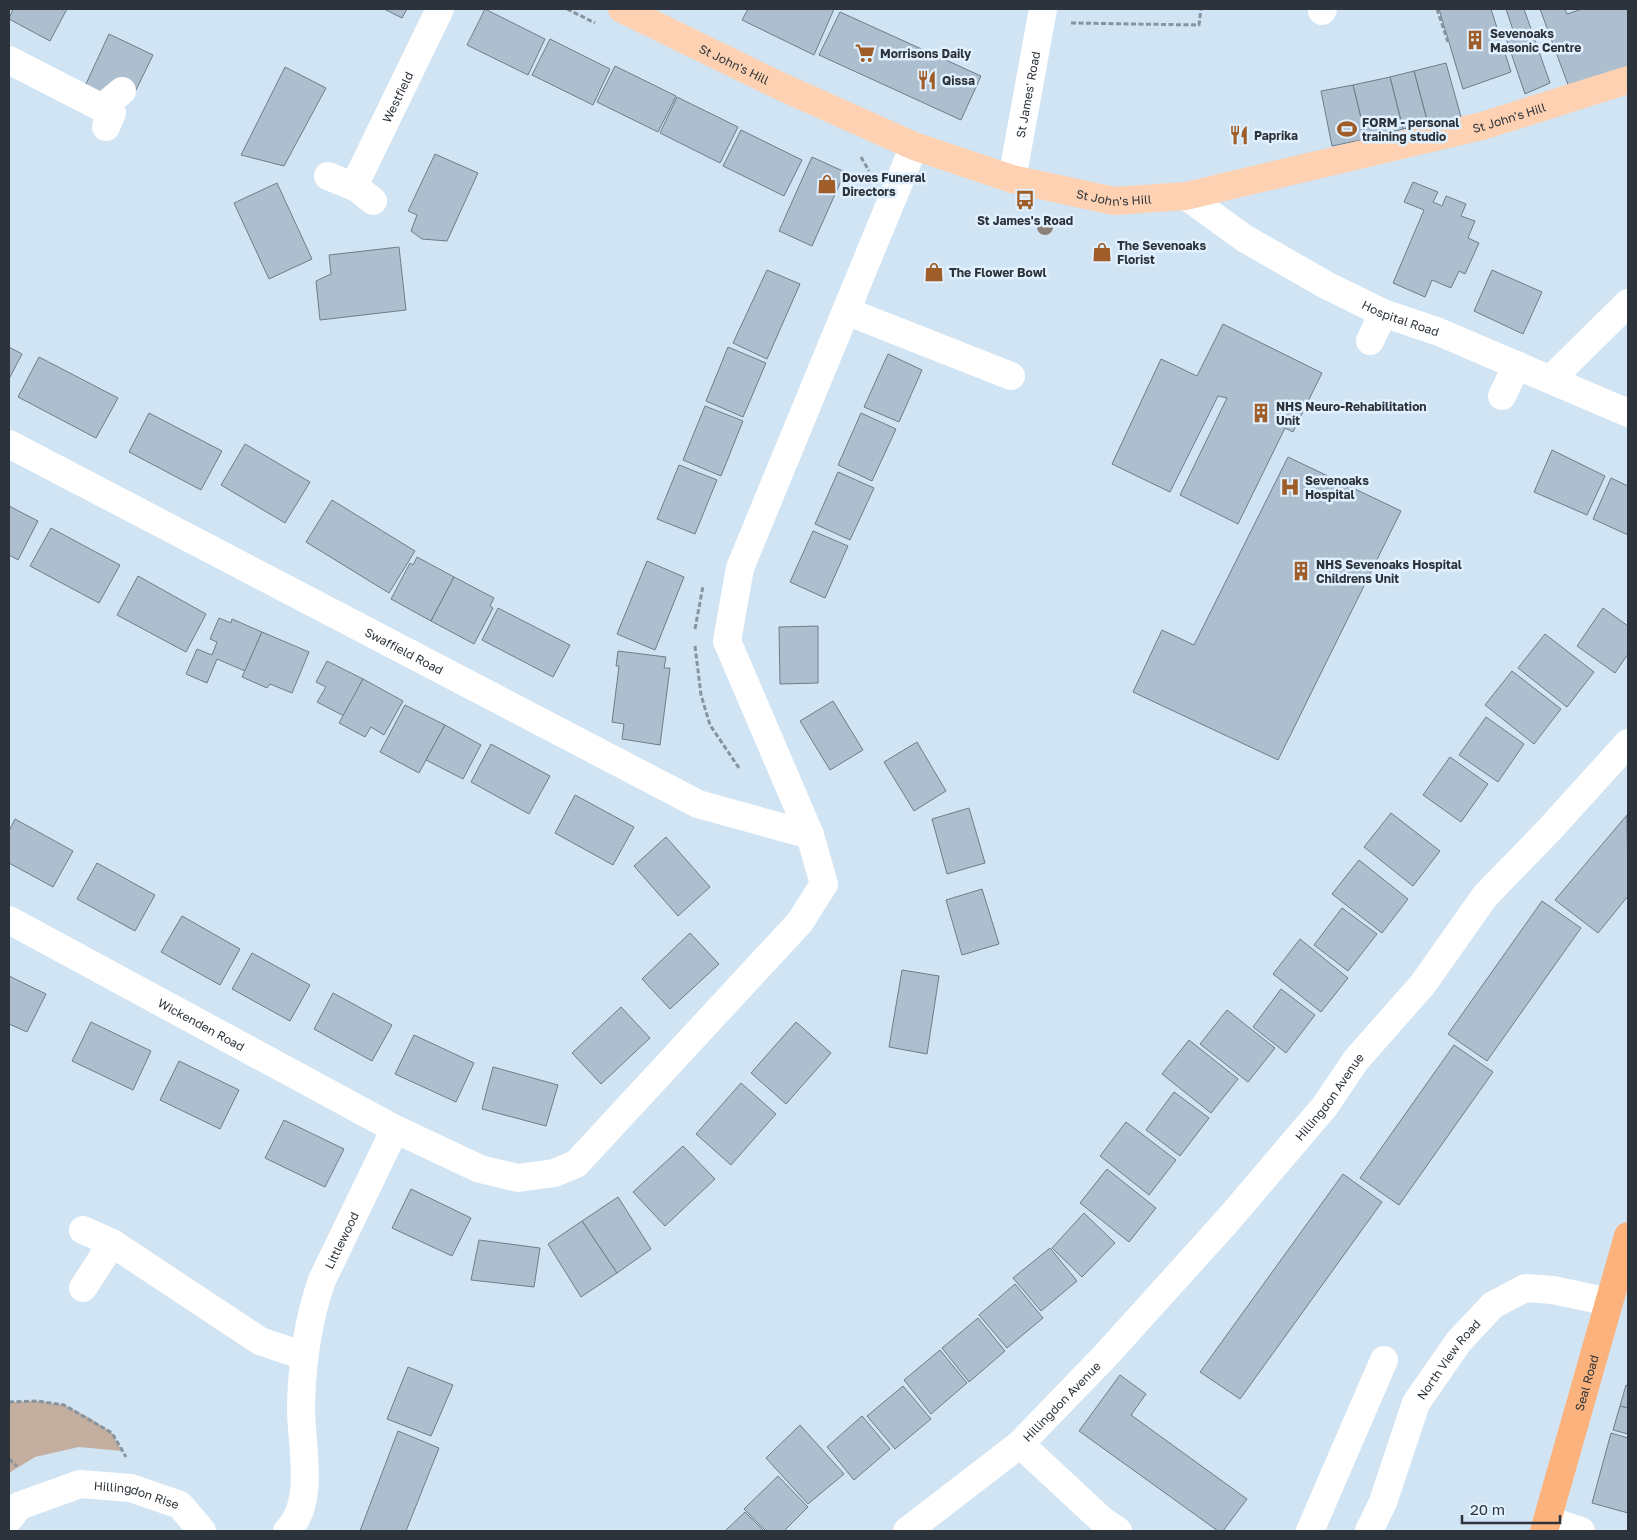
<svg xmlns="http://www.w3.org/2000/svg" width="1637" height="1540" font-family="'Golos Text',sans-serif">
<rect width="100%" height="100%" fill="#d1e4f4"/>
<path fill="#c3aea0" d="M37,1401L64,1405L90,1418L112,1433L122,1451L79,1447L35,1457L9,1473V1402Z"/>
<g fill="#adbfcf" stroke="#6c7d8c">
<path d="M13,9H67L50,41L9,19Z"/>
<path d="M384,9H407L402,18Z"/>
<path d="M485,9L545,39L528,75L467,45Z"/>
<path d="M748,9H834L814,55L742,20Z"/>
<path d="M1439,9H1491L1511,72L1463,89Z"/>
<path d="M1506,9H1524L1550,83L1525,94L1504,32L1513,30Z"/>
<path d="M1540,9H1565L1567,14L1582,9H1628V68L1570,90Z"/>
<path d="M840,12L981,76L961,120L819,55Z"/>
<path d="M109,34L153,55L134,94L106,96L85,86Z"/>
<path d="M550,39L610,69L593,105L532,75Z"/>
<path d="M1446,63L1461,117L1428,124L1414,71Z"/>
<path d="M615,66L676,96L658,132L597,102Z"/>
<path d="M285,67L326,88L284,166L241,155Z"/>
<path d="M1414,71L1428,124L1403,129L1390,77Z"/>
<path d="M1390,77L1403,129L1366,139L1353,85Z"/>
<path d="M1353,85L1366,139L1332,146L1321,91Z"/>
<path d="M677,97L738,127L720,163L660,133Z"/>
<path d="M741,130L802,160L784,196L723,166Z"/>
<path d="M435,154L478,173L447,241L422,239L411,231L417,215L408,211Z"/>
<path d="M812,157L845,172L812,246L779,231Z"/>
<path d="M1413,182L1438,192L1433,202L1442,206L1446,196L1466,204L1461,216L1475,221L1468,238L1479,243L1465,274L1459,271L1451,288L1432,280L1425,297L1393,283L1424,210L1404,202Z"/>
<path d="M277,183L312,259L269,279L234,203Z"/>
<path d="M399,247L406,310L320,320L316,281L331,274L329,255Z"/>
<path d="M767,270L800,284L767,359L733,343Z"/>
<path d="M1492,270L1542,292L1523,334L1474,311Z"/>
<path d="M1223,324L1322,373L1293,432L1285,428L1238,524L1180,495L1227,398L1218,396L1170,492L1112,464L1161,359L1197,376Z"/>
<path d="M9,347L22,354L9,379Z"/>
<path d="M728,347L766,363L743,417L706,401Z"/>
<path d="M888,354L922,370L899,422L864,407Z"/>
<path d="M39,357L118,398L96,438L18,397Z"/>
<path d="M705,406L743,421L721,476L683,460Z"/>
<path d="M149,413L222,451L201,490L129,452Z"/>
<path d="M861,413L896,429L872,481L838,465Z"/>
<path d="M245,444L310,482L285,523L221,485Z"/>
<path d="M1552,450L1605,476L1587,515L1534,492Z"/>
<path d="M1288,457L1401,511L1278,760L1133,692L1162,630L1194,645Z"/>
<path d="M679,465L717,480L695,534L657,519Z"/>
<path d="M838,472L874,488L850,540L815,524Z"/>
<path d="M1611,478L1628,486V535L1593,519Z"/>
<path d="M332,500L415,551L389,593L306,542Z"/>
<path d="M9,506L38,521L18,560L9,555Z"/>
<path d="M51,528L120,565L99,603L30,566Z"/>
<path d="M813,531L848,546L825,598L790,582Z"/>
<path d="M417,557L454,577L431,621L391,599L410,563L413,565Z"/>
<path d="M647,561L684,577L655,650L617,634Z"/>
<path d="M138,576L206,614L186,652L117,615Z"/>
<path d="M454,577L494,598L490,606L493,608L474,644L431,621Z"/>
<path d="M498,608L570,645L553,677L482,640Z"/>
<path d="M1603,608L1628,626V654L1615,673L1577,646Z"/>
<path d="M219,618L231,623L232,619L262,632L245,671L217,659L207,683L186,674L197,649L212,655L217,642L210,639Z"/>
<path d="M818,626V683L780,684L779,627Z"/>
<path d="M262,632L309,652L292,693L270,684L267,688L242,677Z"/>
<path d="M1545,634L1594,672L1567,707L1518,668Z"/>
<path d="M618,651L666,657L664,668H670L660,745L622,739L624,724L612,722L619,666H616Z"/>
<path d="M327,661L363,679L344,716L317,702L326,687L316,682Z"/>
<path d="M1512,671L1561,709L1534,744L1485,705Z"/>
<path d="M363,679L403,701L384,735L371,727L365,737L339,723Z"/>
<path d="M833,701L863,750L830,770L800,721Z"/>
<path d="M405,705L445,725L419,773L380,752Z"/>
<path d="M1486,717L1524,744L1498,782L1459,755Z"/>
<path d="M445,725L481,745L463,779L426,760Z"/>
<path d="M917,742L946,791L914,811L884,762Z"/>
<path d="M491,744L550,776L529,814L471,782Z"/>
<path d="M1450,757L1488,784L1461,822L1423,795Z"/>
<path d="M575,795L634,827L613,865L555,833Z"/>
<path d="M969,808L985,863L947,874L932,819Z"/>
<path d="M1391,813L1440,851L1413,886L1364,847Z"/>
<path d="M1627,815L1628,896L1598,933L1555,900Z"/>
<path d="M15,819L73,851L53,887L9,863V831Z"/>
<path d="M666,837L710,887L678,916L634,866Z"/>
<path d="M1359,860L1408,899L1382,933L1332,894Z"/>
<path d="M97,863L155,895L135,931L77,899Z"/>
<path d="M982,889L999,944L962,955L946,900Z"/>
<path d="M1542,901L1581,928L1487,1061L1448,1034Z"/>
<path d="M1342,908L1377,934L1348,971L1314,945Z"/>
<path d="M182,916L240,949L220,985L161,952Z"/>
<path d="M690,933L719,964L670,1009L642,979Z"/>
<path d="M1300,939L1348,978L1321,1012L1273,974Z"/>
<path d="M252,953L310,985L290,1021L232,989Z"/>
<path d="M902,970L939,976L927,1054L889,1047Z"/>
<path d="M9,976L46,994L27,1032L9,1024Z"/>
<path d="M1281,989L1315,1015L1286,1053L1253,1027Z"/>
<path d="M333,993L392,1025L372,1061L314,1029Z"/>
<path d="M621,1007L650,1038L601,1084L572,1053Z"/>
<path d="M1227,1010L1275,1048L1248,1082L1200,1044Z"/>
<path d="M91,1022L151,1051L133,1090L72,1061Z"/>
<path d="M796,1022L831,1053L786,1104L751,1073Z"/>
<path d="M414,1035L474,1063L456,1102L395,1074Z"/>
<path d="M1189,1040L1238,1079L1211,1113L1162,1074Z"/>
<path d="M1454,1045L1493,1072L1399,1205L1360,1178Z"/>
<path d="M179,1061L239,1090L220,1129L160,1100Z"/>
<path d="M493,1067L558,1085L546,1126L482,1109Z"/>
<path d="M741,1083L776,1114L731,1165L696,1134Z"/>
<path d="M1174,1092L1209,1118L1180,1156L1146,1130Z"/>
<path d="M284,1120L344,1149L325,1187L265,1158Z"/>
<path d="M1126,1122L1176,1160L1149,1195L1100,1156Z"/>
<path d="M683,1146L715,1179L665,1226L633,1192Z"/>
<path d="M1107,1169L1156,1208L1129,1242L1080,1203Z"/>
<path d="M1343,1174L1382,1202L1240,1399L1200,1372Z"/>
<path d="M411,1189L471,1218L452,1256L392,1228Z"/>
<path d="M618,1197L651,1249L617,1273L582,1221Z"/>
<path d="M1084,1213L1115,1243L1082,1277L1052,1248Z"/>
<path d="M582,1221L617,1273L581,1297L548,1244Z"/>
<path d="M479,1240L540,1248L534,1287L471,1280Z"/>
<path d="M1050,1248L1077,1281L1041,1311L1013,1278Z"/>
<path d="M1015,1284L1043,1318L1007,1348L979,1315Z"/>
<path d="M978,1318L1005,1351L969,1382L942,1348Z"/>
<path d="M940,1350L967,1383L931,1414L904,1380Z"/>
<path d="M408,1367L453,1385L431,1436L387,1419Z"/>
<path d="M1120,1375L1146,1394L1131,1415L1247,1499L1223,1531H1218L1079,1431Z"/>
<path d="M1626,1385L1628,1386V1408L1620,1406Z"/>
<path d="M903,1386L931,1419L895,1449L867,1416Z"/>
<path d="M1620,1406L1628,1408V1434L1613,1430Z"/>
<path d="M862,1416L890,1449L854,1480L827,1447Z"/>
<path d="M800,1425L844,1474L808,1504L766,1458Z"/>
<path d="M398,1431L439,1448L406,1531H360Z"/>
<path d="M1611,1433L1628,1438V1513L1592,1503Z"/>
<path d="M778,1476L808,1507L784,1531H766L744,1509Z"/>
<path d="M745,1512L764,1531H725Z"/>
</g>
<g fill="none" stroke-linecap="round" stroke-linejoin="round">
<g stroke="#8694a0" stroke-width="3" stroke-dasharray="5 2.5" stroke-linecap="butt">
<path d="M567,9L595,23"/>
<path d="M1437,9L1448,42"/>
<path d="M1071,23L1199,25L1201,9"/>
<path d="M861,157L869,171"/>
<path d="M695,629L703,586"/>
<path d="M695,646L701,695L710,725L739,768"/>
<path d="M9,1402L37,1401L64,1405L112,1433L126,1457"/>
<path d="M9,1459L17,1466"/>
</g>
<g stroke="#fff" stroke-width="28">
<path d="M1322,11L1323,9"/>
<path d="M9,60L112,113L106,127"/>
<path d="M106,109L110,101L122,91"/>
<path d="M328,176L357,188L373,201"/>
<path id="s1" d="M1012,179L1043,9"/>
<path id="s2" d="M354,186L440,9"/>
<path id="s3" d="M1186,196L1244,238L1326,285L1383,313L1439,332L1628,413"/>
<path d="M846,311L1011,376"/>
<path d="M1370,341L1383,313"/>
<path d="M1551,379L1628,303"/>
<path d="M1502,396L1517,365"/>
<path id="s4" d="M9,444L698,804L810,835"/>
<path id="s5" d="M9,920L395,1129L480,1169L518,1178L554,1173L576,1164L800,922L824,884L810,835L727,641L740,568L914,146"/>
<path d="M83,1230L112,1243L260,1341L304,1356"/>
<path d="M83,1288L112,1243"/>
<path d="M1020,1444L1103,1521L1118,1531"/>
<path id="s6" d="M9,1519L19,1506L80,1484L131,1488L180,1505L202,1531"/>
<path d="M1548,1520L1581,1531"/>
<path id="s7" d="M287,1531C317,1502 300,1441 301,1405C302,1363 308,1320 322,1280L395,1129"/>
<path id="s8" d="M907,1531L1020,1444L1106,1355L1228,1220L1325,1106L1356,1060L1423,984L1485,896L1550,829L1628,743"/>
<path d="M1310,1531L1384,1360"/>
<path id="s9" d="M1369,1531L1383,1502L1416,1403L1459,1341L1493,1305L1525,1288L1553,1290L1609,1302"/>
</g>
<path stroke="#fdd1b1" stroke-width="28" id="s10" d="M622,9L780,86L914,146L1012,179L1114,201L1186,196L1482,126L1628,80"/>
<path stroke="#fbb27d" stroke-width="28" id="s11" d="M1544,1531L1628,1236"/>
</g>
<circle fill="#8d8177" cx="1045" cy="227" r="8"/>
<defs>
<symbol id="building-bare" viewBox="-9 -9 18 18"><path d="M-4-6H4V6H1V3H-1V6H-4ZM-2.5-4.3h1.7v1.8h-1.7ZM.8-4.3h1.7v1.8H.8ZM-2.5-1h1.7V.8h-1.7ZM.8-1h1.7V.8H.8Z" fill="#9f5e29" stroke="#e1f0fe" stroke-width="2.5" paint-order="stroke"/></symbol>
<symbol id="supermarket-bare" viewBox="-9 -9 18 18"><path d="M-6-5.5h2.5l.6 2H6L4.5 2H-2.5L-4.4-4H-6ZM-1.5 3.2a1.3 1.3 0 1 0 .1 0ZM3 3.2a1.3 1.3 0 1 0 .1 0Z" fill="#9f5e29" stroke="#e1f0fe" stroke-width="2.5" paint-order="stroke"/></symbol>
<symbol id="restaurant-bare" viewBox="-9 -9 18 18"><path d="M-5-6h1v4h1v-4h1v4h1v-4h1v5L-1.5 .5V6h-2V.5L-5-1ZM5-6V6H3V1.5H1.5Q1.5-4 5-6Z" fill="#9f5e29" stroke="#e1f0fe" stroke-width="2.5" paint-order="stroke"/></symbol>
<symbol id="stadium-bare" viewBox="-9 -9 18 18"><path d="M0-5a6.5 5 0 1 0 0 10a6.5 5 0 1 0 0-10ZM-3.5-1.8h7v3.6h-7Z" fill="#9f5e29" stroke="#e1f0fe" stroke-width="2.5" paint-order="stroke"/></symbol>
<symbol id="shop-bare" viewBox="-9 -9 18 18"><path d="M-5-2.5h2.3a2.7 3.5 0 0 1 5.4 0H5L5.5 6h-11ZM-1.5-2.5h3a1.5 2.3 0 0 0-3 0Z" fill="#9f5e29" stroke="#e1f0fe" stroke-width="2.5" paint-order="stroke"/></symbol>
<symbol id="bus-bare" viewBox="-9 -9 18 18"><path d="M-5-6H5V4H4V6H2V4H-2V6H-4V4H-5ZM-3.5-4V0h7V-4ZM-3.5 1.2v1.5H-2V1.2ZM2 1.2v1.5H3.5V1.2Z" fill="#9f5e29" stroke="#e1f0fe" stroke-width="2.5" paint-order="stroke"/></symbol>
<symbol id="hospital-bare" viewBox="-9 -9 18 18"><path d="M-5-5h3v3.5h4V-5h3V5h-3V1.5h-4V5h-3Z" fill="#9f5e29" stroke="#e1f0fe" stroke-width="2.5" paint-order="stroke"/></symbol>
</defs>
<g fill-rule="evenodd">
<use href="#building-bare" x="1461" y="26" width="28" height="28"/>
<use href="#supermarket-bare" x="851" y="39" width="28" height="28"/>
<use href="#restaurant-bare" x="913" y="66" width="28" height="28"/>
<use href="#stadium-bare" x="1333" y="115" width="28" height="28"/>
<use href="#restaurant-bare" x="1225" y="121" width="28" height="28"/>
<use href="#shop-bare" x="813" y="170" width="28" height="28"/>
<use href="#bus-bare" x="1011" y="186" width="28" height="28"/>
<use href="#shop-bare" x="1088" y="238" width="28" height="28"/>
<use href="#shop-bare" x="920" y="258" width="28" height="28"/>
<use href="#building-bare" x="1247" y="399" width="28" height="28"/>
<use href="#hospital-bare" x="1276" y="473" width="28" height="28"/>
<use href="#building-bare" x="1287" y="557" width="28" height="28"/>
</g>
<g text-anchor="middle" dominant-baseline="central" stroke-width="5" stroke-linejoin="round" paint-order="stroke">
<g font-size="12" font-weight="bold" fill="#2c333a" stroke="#e1f0fe" text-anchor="start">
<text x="1490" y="33">Sevenoaks<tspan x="1490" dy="14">Masonic Centre</tspan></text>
<text x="880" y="53">Morrisons Daily</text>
<text x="942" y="80">Qissa</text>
<text x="1362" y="122">FORM - personal<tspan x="1362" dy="14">training studio</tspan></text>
<text x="1254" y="135">Paprika</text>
<text x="842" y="177">Doves Funeral<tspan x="842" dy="14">Directors</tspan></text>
<text x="1025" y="220" text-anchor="middle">St James's Road</text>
<text x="1117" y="245">The Sevenoaks<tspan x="1117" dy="14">Florist</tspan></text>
<text x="949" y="272">The Flower Bowl</text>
<text x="1276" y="406">NHS Neuro-Rehabilitation<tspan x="1276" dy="14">Unit</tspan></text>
<text x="1305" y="480">Sevenoaks<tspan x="1305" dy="14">Hospital</tspan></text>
<text x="1316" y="564">NHS Sevenoaks Hospital<tspan x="1316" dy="14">Childrens Unit</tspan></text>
</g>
<g font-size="12" fill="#2c333a" stroke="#e1f0fe">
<text stroke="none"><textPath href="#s10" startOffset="125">St John's Hill</textPath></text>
<text stroke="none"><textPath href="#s1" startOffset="86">St James' Road</textPath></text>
<text stroke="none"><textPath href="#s2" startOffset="99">Westfield</textPath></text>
<text stroke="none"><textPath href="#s10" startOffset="935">St John's Hill</textPath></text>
<text stroke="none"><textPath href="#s10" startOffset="530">St John's Hill</textPath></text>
<text stroke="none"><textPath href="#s3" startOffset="248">Hospital Road</textPath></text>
<text stroke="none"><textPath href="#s4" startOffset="446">Swaffield Road</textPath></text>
<text stroke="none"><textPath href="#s5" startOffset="219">Wickenden Road</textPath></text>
<text stroke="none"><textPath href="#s8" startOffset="608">Hillingdon Avenue</textPath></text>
<text stroke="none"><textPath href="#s7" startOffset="302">Littlewood</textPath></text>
<text stroke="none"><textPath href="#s9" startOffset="191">North View Road</textPath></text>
<text stroke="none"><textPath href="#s11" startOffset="154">Seal Road</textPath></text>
<text stroke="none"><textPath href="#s8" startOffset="202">Hillingdon Avenue</textPath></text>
<text stroke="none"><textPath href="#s6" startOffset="139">Hillingdon Rise</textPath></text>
</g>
</g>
<rect width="1637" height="1540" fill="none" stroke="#2c333a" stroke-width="20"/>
<path d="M1462 1515v8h98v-8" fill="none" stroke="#2c333a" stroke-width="2.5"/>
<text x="1470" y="1515" font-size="15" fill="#2c333a" stroke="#e1f0fe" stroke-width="4" paint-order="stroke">20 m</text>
</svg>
